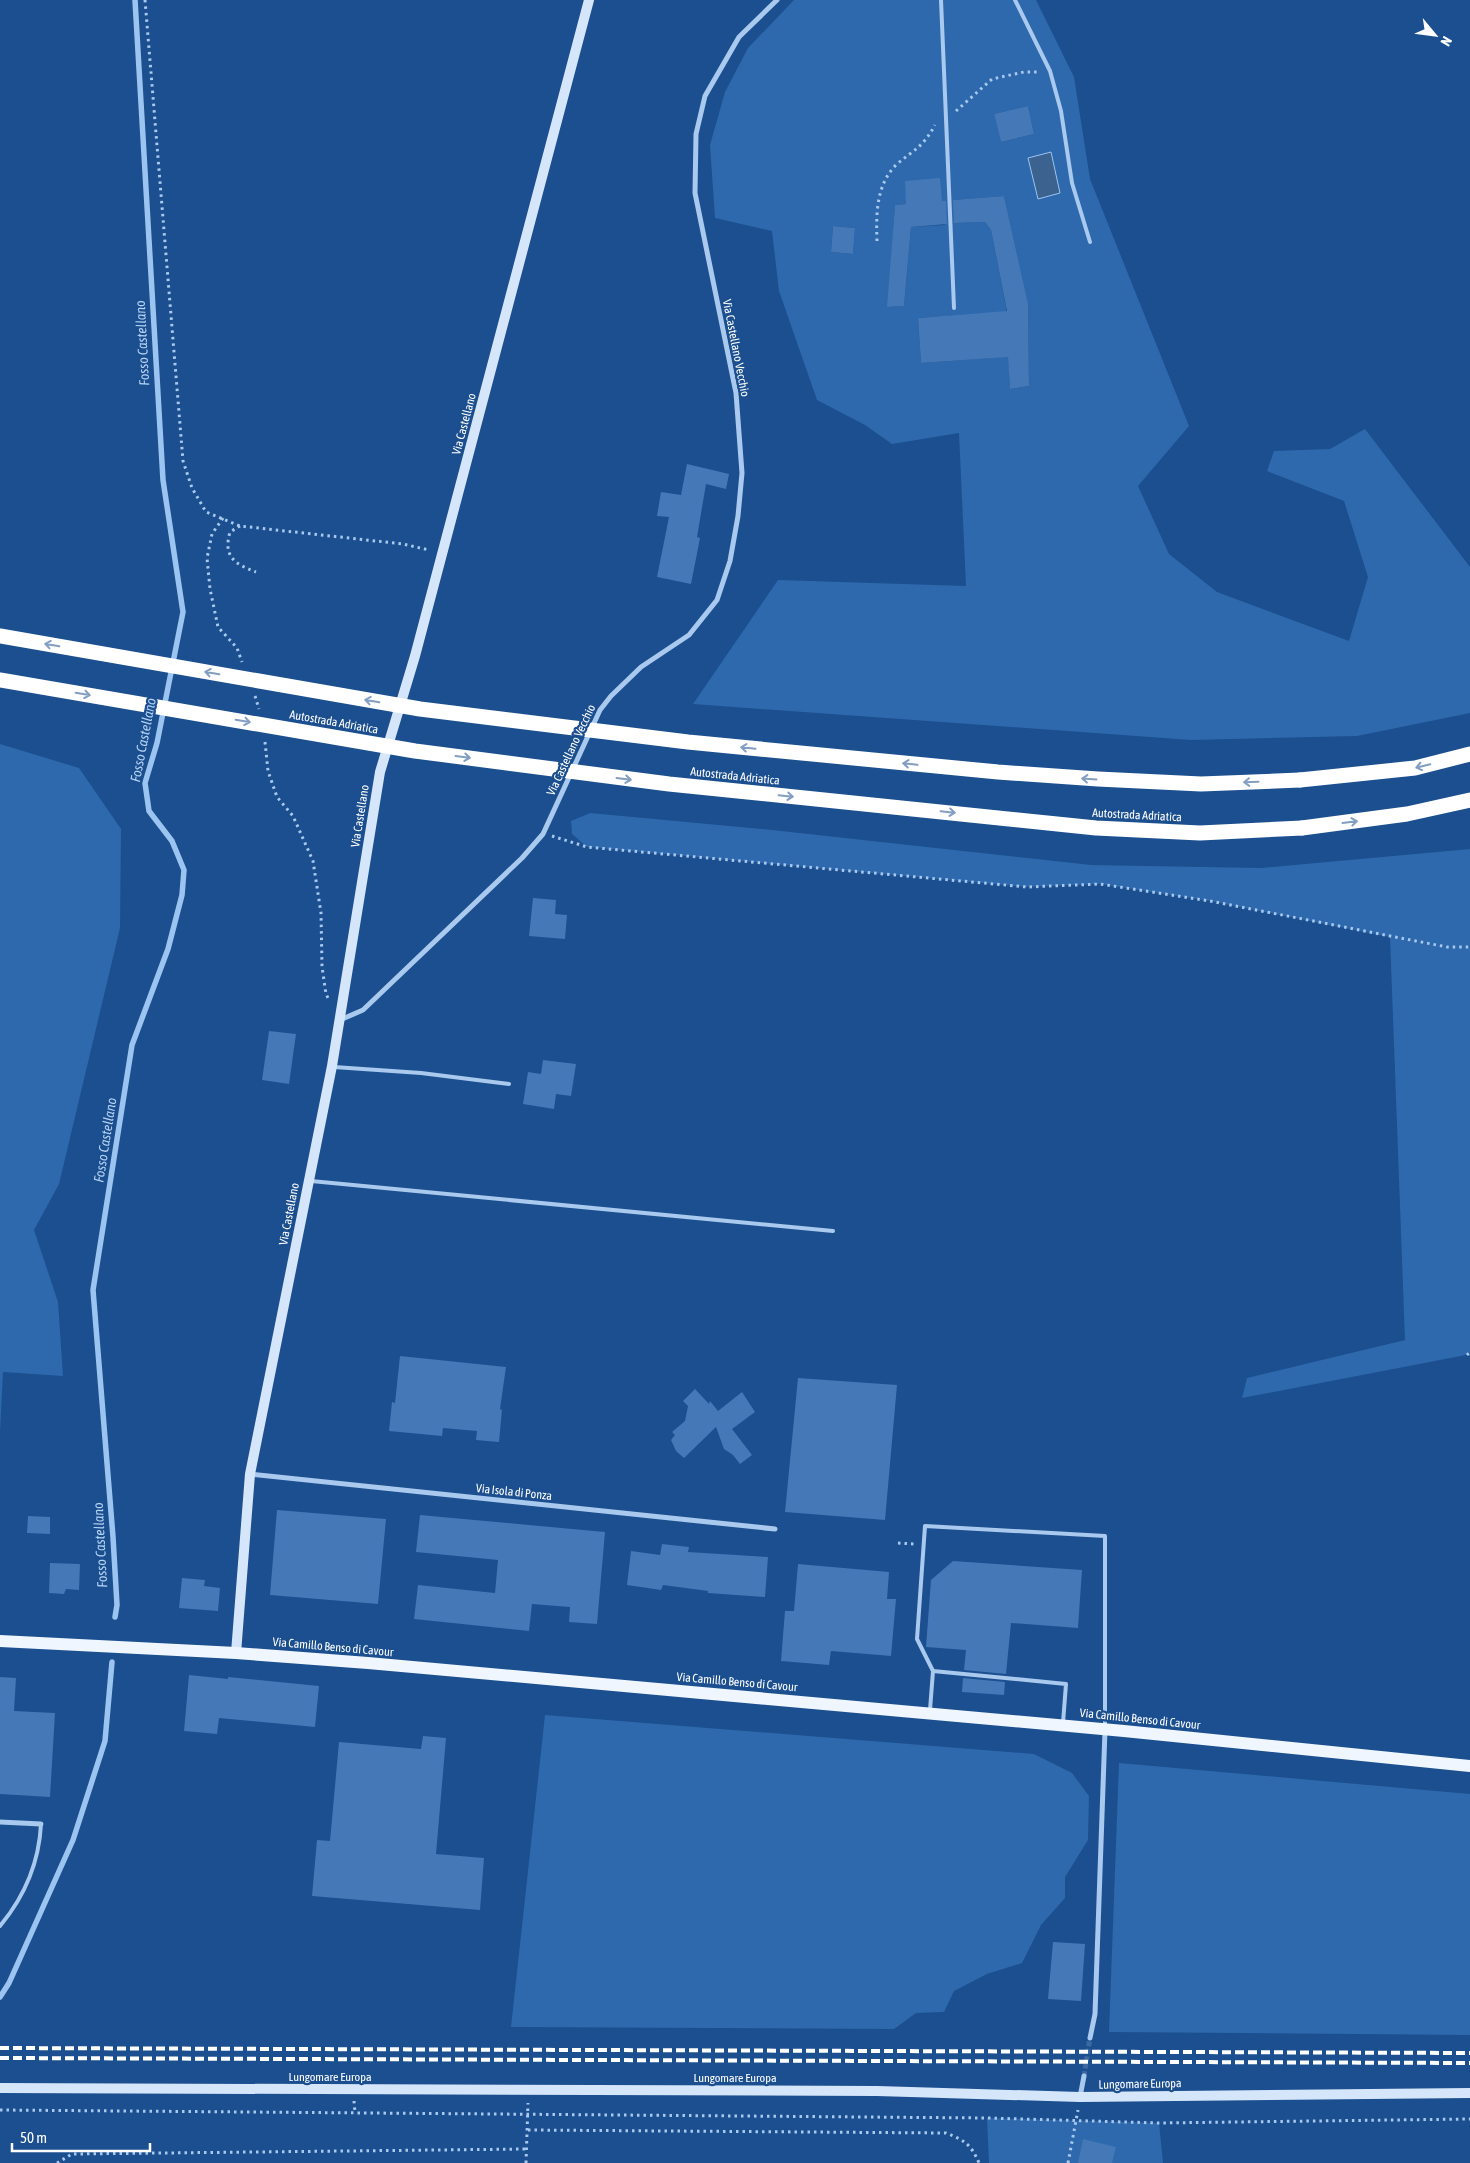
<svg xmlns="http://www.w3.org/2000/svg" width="1470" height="2163" font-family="'Asap Condensed',sans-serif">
<rect width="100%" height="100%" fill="#1b4f8f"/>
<g fill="#2e69ad" fill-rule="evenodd">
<path d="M794,0H1036L1074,77L1090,179L1189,426L1138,486L1169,554L1217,592L1349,641L1368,577L1344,501L1267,471L1274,451L1330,449L1365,429L1470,567V713L1357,736L1191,740L693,704L778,580L966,586L959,433L892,444L865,425L817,400L779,291L772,231L715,218L710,145L725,92L748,48ZM1028,106L1034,134L1001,142L994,114ZM1004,196L1028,303L1029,386L1010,389L1006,307L991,230L985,222L957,223L955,200ZM942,201L945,225L911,227L904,306L888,307L895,205ZM833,226L855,228L853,254L831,252ZM987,313L990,358L921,363L918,318Z"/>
<path d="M0,744L79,768L121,829L120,928L59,1184L34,1230L58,1302L63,1376L3,1372L0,1432Z"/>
<path d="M590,813L772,830L1091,865L1261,868L1470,849V1352L1466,1355L1242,1398L1247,1378L1405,1340L1390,937L1210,901L1100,884L1027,887L587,847L572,834L571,821Z"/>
<path d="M545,1715L1034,1754L1072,1773L1089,1796L1088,1840L1065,1877V1898L1041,1925L1022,1963L987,1974L954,1991L944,2012L916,2013L894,2029L511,2027Z"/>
<path d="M1119,1763L1470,1794V2035L1109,2032Z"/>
<path d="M987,2118L1159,2123L1163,2163H989Z"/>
</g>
<path fill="#3c6290" stroke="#9cc4f0" d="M1051,152L1060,193L1038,199L1028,158Z"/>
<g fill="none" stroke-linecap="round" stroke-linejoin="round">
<g stroke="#9cc4f0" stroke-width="5.5">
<path d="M115,1617L117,1605L113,1537L93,1290L132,1045L168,949L182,895L184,870L172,841L149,811L145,783L157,743L183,612L163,480L135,0"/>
<path d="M0,1997L9,1983L73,1840L105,1741L112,1662"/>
</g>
</g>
<g fill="#4478b7">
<path d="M1028,106L1034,134L1001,142L994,114Z"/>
<path d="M940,178L942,201H946L947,224L911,227L904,306L887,307L895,205L906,204L905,181Z"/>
<path d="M1004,196L1028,303L1029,386L1010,389L1008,357L921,363L918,318L1007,311L991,230L985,222L954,223L953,200Z"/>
<path d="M833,226L855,228L853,254L831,252Z"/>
<path d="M687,464L729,474L726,489L706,484L697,537L700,538L691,584L657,577L669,517L657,516L661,492L681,495Z"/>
<path d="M533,898L556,900L555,914L567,915L565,939L529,936Z"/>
<path d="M269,1031L296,1034L289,1084L262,1080Z"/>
<path d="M543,1060L576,1064L571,1096L556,1094L554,1109L523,1104L528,1072L541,1074Z"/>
<path d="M400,1356L506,1367L500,1409L502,1410L499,1442L476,1440L477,1431L443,1428L442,1436L389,1431L392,1402L395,1403Z"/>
<path d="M798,1378L897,1385L885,1520L785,1512Z"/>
<path d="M695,1389L709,1404L710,1401L718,1411L742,1392L755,1412L732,1429L752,1455L740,1464L733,1455L724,1449L716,1427L684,1458L676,1451L671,1440L675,1435L672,1432L685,1421L688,1406L683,1401Z"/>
<path d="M277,1510L386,1519L378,1604L270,1595Z"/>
<path d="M420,1515L605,1532L597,1624L569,1622L570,1607L532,1604L529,1631L414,1619L418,1585L495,1593L498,1560L416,1552Z"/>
<path d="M28,1516L50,1517V1534L27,1533Z"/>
<path d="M662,1544L689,1547L688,1552L768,1557L765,1597L708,1593V1591L663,1585L661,1590L627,1585L631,1551L660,1555Z"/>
<path d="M953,1561L1082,1570L1078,1628L1011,1623L1006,1674L964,1670L966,1650L926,1647L931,1580Z"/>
<path d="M50,1563L80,1564L79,1590L66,1589L64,1594L49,1593Z"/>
<path d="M798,1564L889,1572L887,1599H896L891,1656L831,1651L829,1665L781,1661L785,1611H794Z"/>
<path d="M182,1578L205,1580L204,1586L220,1588L218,1611L179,1608Z"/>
<path d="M189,1675L228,1679V1677L319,1686L315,1727L219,1718L217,1734L184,1731Z"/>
<path d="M0,1677L16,1678L14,1711L55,1713L50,1797L0,1794Z"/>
<path d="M963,1678L1005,1682L1004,1695L962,1692Z"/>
<path d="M423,1736L446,1738L436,1854L484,1858L480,1910L312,1896L317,1840L330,1841L339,1742L421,1749Z"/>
<path d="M1053,1942L1085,1944L1081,2001L1048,1999Z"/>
<path d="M1083,2139L1116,2147L1112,2163H1078Z"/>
</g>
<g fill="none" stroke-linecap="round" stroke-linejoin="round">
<path stroke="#3d69a0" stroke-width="5" stroke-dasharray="5 2.5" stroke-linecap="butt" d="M1084,2076L1090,2038"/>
<g stroke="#a9c9ee" stroke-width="3" stroke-dasharray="2.5 4" stroke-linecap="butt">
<path d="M145,0L183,461L192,488L206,512L240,526L403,544L429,550"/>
<path d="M956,111L992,79L1024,72H1039"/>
<path d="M877,241C876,214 876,184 897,164C915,149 923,147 935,125"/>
<path d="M223,518L212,534L207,558L210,589L218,627L237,648L242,662"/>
<path d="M240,526L230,532C223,556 234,564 256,572"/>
<path d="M255,696L259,709"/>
<path d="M265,742L268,771L277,797L293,816L313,861L321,913L322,967L326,994L329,1000"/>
<path d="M552,836L587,847L1027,887L1100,884L1210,901L1447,947H1470"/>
<path d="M1467,1355L1470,1352"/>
<path d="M898,1543L915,1544"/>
<path d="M354,2101L355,2113"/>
<path d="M0,2110L987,2118L1159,2123L1470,2119"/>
<path d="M528,2130L946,2133C964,2140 971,2144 979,2163"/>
<path d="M57,2163L72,2154L527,2149"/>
<path d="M526,2163L528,2103"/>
<path d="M1068,2163L1078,2110"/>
</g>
<g stroke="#a9c9ee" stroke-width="4">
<path d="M941,0L954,308"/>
<path d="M1015,0L1050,71L1061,111L1072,183L1090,242"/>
<path d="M334,1067L421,1073L509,1084"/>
<path d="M311,1181L833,1231"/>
<path d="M933,1671L1066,1684L1063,1723"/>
<path d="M930,1710L933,1671L917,1639L925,1526L1105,1536V1727"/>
<path d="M0,1926C25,1896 39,1864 41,1824"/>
</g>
<g stroke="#a9c9ee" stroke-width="5">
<path d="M340,1020L363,1010L522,858L543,834L600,710L611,696L641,667L689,635L717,600L730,561L738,516L742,473L736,393L695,193L696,134L705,96L739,37L777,0"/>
<path d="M250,1474L775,1529"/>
<path d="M0,1822L41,1824"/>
<path d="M1090,2038L1095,2014L1105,1730"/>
<path d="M1080,2097L1084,2076"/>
</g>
<g stroke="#d6e6fa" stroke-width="10">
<path d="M236,1653L250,1474L332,1066L380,772L415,656L589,0"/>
<path d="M0,2088L877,2091L1080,2097L1470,2093"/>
</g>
<path stroke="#f0f6ff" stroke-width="12" d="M0,1641L236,1653L368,1663L1124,1731L1470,1766"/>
<g stroke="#fff" stroke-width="15">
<path d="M1300,780L1415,768L1470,754"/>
<path d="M1302,828L1407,814L1470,800"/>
</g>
<g stroke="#fff" stroke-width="4" stroke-dasharray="9 4" stroke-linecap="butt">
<path d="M0,2048L1470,2053"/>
<path d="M0,2058L1470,2063"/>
</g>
<g stroke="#fff" stroke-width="15">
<path d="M0,636L420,709L688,742L998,772L1098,779L1201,784L1300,780"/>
<path d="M0,680L415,751L669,784L1096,828L1200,833L1302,828"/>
</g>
</g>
<defs><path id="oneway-shaft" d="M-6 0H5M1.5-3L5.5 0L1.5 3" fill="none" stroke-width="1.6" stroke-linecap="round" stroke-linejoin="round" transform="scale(1.25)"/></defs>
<g stroke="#829ec1">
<use href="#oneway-shaft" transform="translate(52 645) rotate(-170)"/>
<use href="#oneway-shaft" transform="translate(212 673) rotate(-170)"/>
<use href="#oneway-shaft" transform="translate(83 694) rotate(10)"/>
<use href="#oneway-shaft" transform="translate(372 701) rotate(-170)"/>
<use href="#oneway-shaft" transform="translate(243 721) rotate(10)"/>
<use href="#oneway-shaft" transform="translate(748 748) rotate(-174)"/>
<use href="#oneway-shaft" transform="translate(463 757) rotate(7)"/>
<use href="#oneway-shaft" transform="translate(910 764) rotate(-174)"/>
<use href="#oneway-shaft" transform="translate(1423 766) rotate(167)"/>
<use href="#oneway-shaft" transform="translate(624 779) rotate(7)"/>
<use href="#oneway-shaft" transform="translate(1089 779) rotate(-176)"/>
<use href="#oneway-shaft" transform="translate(1251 782) rotate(178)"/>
<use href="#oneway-shaft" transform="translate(786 796) rotate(6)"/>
<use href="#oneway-shaft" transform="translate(948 812) rotate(6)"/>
<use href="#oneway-shaft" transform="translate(1350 822) rotate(-7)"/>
</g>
<g text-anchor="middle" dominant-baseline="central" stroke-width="4.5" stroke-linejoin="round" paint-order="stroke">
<g font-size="12" fill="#fff" stroke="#1b4f8f">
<text transform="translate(736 348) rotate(79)">Via Castellano Vecchio</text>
<text transform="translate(464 424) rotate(-75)">Via Castellano</text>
<text transform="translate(334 722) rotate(10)">Autostrada Adriatica</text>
<text transform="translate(571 750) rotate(-65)">Via Castellano Vecchio</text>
<text transform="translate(735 776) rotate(6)">Autostrada Adriatica</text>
<text transform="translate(1137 815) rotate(3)">Autostrada Adriatica</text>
<text transform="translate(360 816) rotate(-81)">Via Castellano</text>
<text transform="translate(289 1214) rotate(-79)">Via Castellano</text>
<text transform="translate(514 1492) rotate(6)">Via Isola di Ponza</text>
<text transform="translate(333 1647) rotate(5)">Via Camillo Benso di Cavour</text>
<text transform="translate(737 1682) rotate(5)">Via Camillo Benso di Cavour</text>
<text transform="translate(1140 1719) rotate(6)">Via Camillo Benso di Cavour</text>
<text x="330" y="2077">Lungomare Europa</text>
<text x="735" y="2078">Lungomare Europa</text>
<text transform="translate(1140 2084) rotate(-1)">Lungomare Europa</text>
</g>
<g font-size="14" font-style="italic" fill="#b5d3f5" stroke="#1b4f8f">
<text transform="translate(142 343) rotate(-93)">Fosso Castellano</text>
<text transform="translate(143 740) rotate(-79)">Fosso Castellano</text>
<text transform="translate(105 1140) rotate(-81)">Fosso Castellano</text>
<text transform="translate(100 1545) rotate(-93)">Fosso Castellano</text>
</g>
</g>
<g transform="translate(1435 35) rotate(119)" stroke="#1b4f8f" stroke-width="4" paint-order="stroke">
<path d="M0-4L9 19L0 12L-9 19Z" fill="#ffffff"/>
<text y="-8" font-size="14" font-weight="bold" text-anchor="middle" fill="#ffffff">N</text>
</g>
<path d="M12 2143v8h138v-8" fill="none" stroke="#ffffff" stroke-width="2.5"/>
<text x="20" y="2143" font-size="15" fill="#ffffff" stroke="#1b4f8f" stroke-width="4" paint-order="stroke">50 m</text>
</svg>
